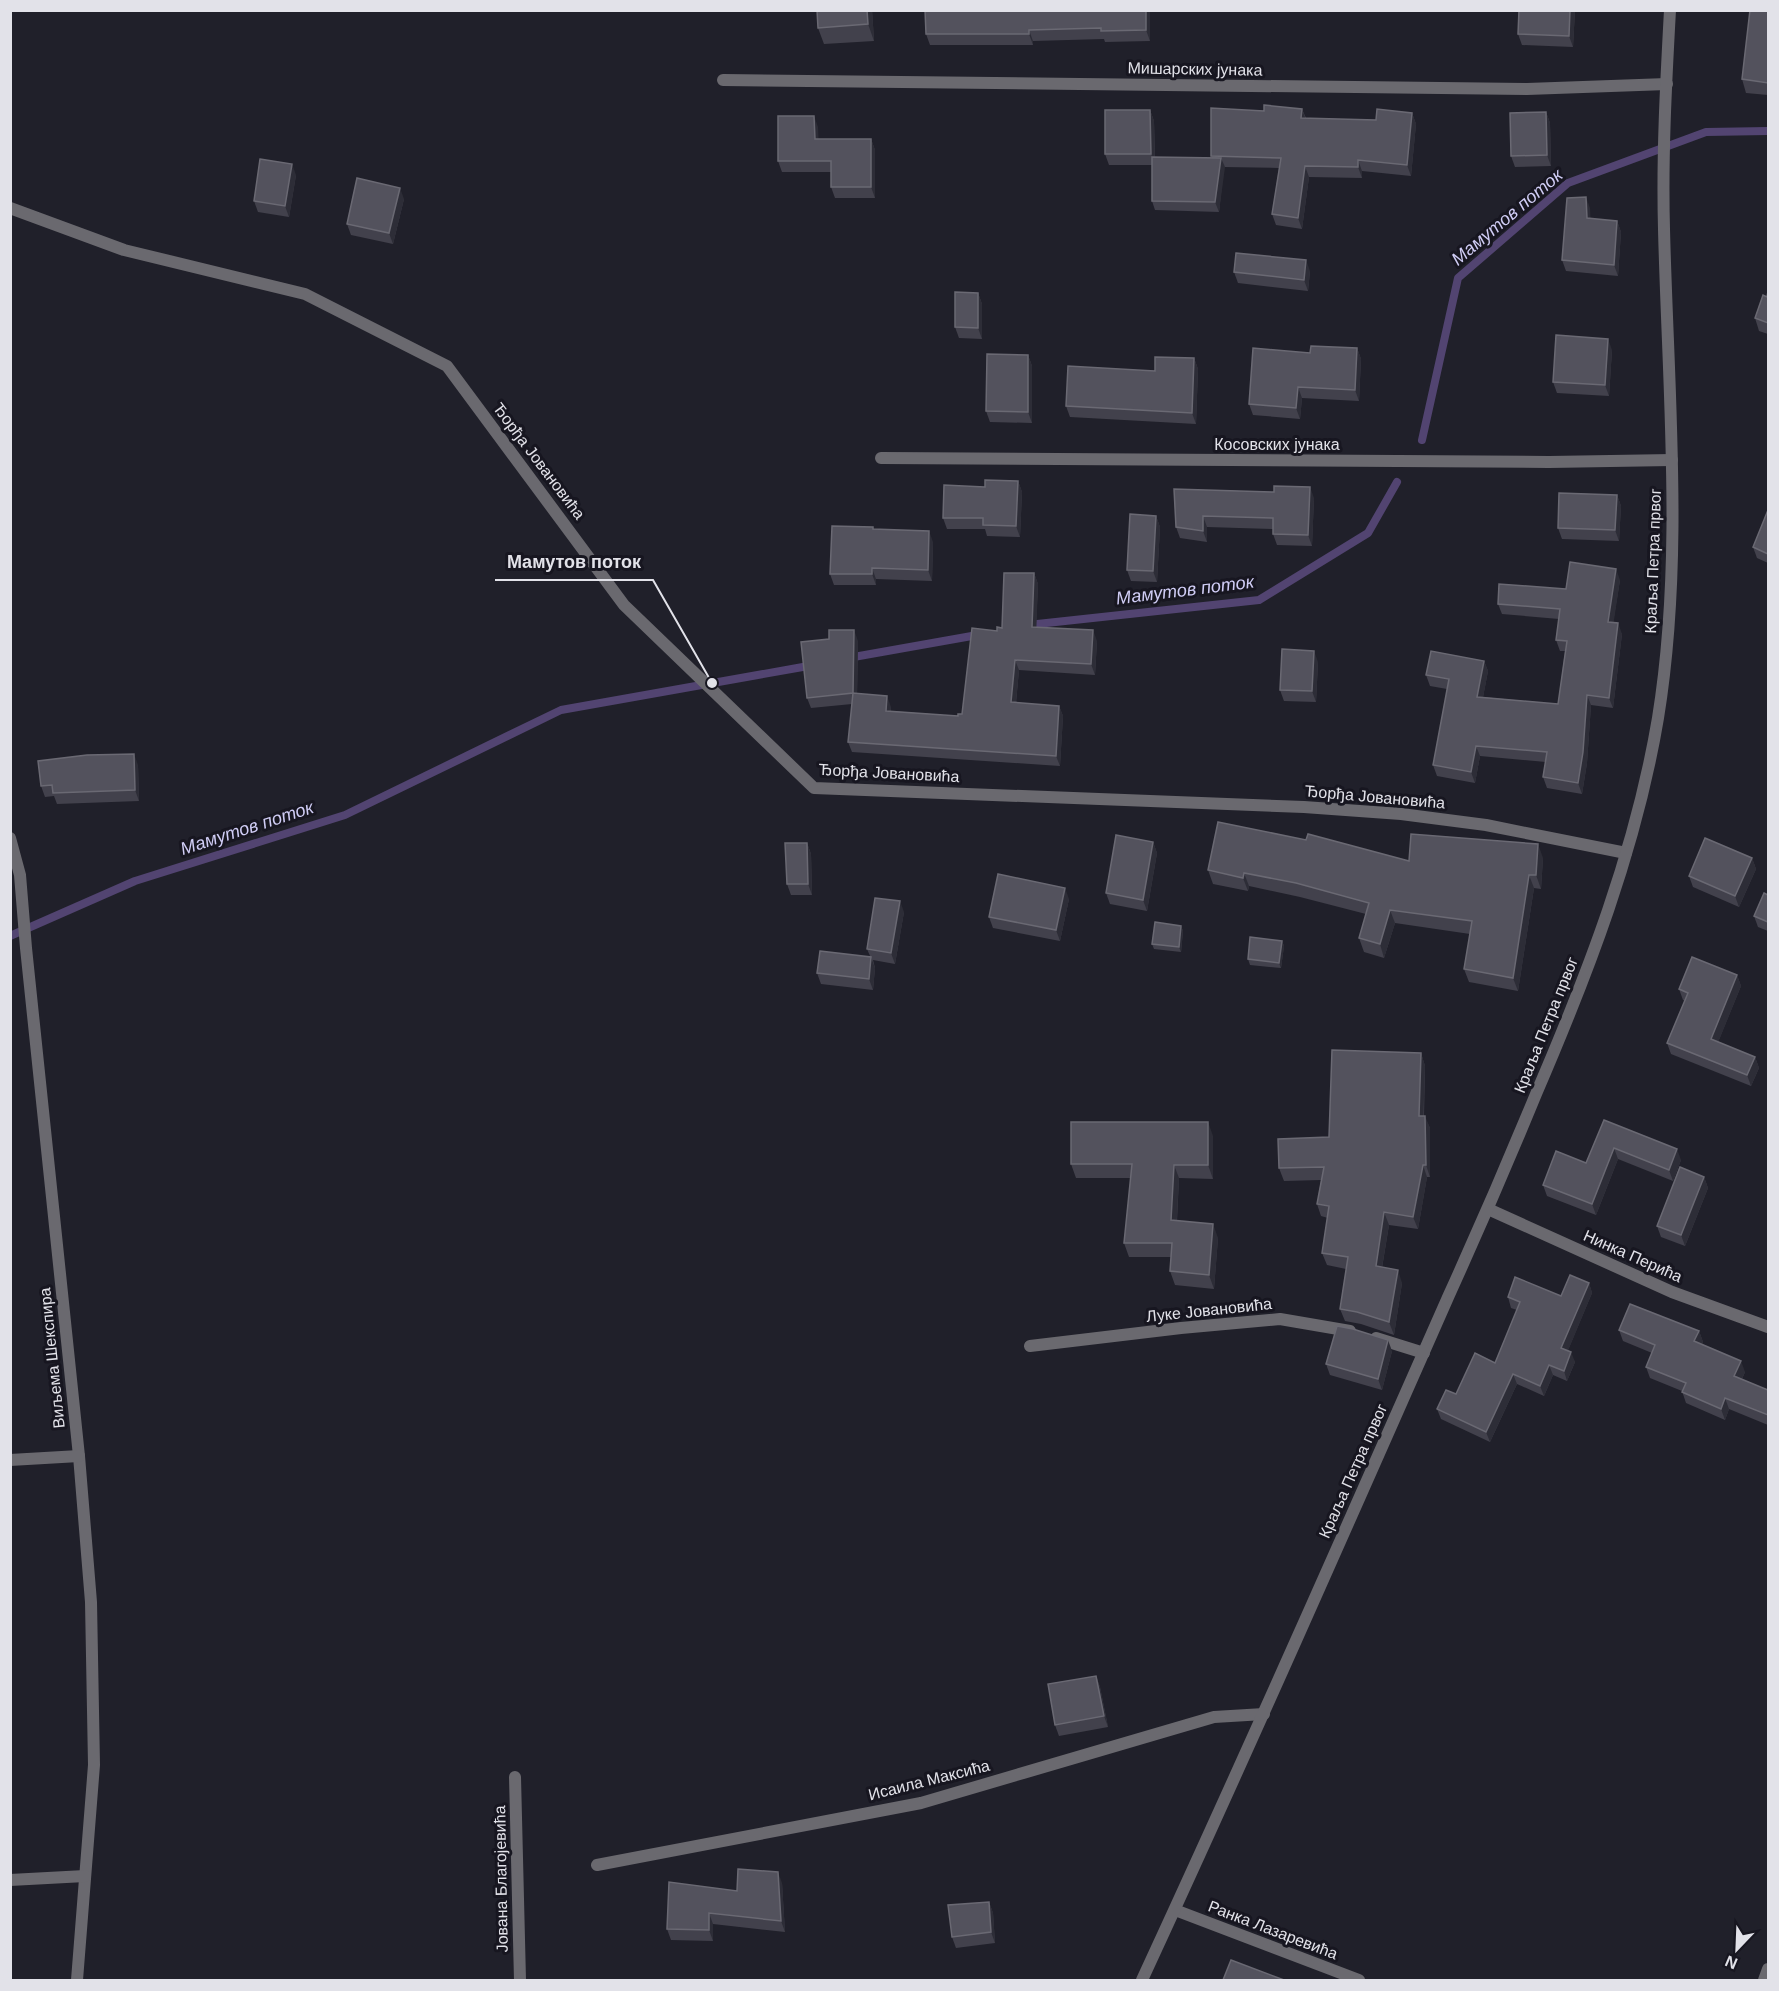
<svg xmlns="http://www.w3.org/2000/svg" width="1779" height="1991" font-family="Helvetica,sans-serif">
<rect width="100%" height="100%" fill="#20202a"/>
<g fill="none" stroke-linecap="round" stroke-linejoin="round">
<g stroke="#524471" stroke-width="8">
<path d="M1422,440L1458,278L1568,183L1706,132L1768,131"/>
<path d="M1028,625L1259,600L1368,533L1397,482"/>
<path d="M848,658L983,634"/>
<path d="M10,936L135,881L345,815L561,710L814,665"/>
</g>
<g stroke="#6a696f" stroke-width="12">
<path d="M723,80L1527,89L1667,84"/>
<path d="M10,208L124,250L305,294L447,366L624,605L814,788L1304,807L1401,814L1486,825L1626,853"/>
<path d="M881,458L1549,462L1672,460"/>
<path d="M10,838L20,875L26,948L79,1456L91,1602L94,1765L77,1980"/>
<path d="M1488,1209L1672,1292L1768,1327"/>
<path d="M1376,1338L1424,1353"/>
<path d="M1030,1346L1181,1328L1280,1319L1350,1331"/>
<path d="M10,1460L79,1456"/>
<path d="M515,1777L520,1980"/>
<path d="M597,1865L921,1803L1214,1717L1264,1714"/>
<path d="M10,1880L85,1876"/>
<path d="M1175,1910L1359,1980"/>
<path d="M1764,1980L1768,1969"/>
</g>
<path stroke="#6a696f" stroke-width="12" d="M1142,1980C1247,1753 1348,1524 1449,1295C1479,1229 1508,1162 1536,1094C1588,973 1636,849 1658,718C1684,557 1668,392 1664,229C1662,156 1666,83 1670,10"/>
</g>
<g fill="#42414c">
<path d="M872,10L874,41L824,44L818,28Z"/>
<path d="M1150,10V41L1105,42L1104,39L1033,41V45H930L926,34Z"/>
<path d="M1519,10H1575L1573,47L1522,45L1518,34Z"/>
<path d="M1768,10V95L1746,93L1742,79Z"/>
<path d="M1302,109L1306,118L1376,120L1412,113L1416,124L1411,176L1362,171V178L1309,177L1302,229L1276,225L1272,214L1279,168L1224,167L1219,212L1155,210L1152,201V165H1109L1105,154L1150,110L1154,121L1155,157L1212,158L1211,156L1264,111Z"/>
<path d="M1546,112L1550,123L1551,166L1515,167L1511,156Z"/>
<path d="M818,127V139H871L875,150V198H835L831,187V172H782L778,161Z"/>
<path d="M296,175L289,217L258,212L254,201Z"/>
<path d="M404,199L393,244L351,235L347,224Z"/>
<path d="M1590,208V219L1617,221L1621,232L1618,276L1566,271L1562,260Z"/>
<path d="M1310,271L1308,291L1238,283L1234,272Z"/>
<path d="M1768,291V334L1759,331L1755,318L1767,297Z"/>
<path d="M978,293L982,304V339L959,338L955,327Z"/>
<path d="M1357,348L1361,359L1359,401L1302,398L1300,419L1253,415L1249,404L1310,353Z"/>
<path d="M1612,350L1609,396L1557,393L1553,382Z"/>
<path d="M1028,355L1032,366V423L990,422L986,411Z"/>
<path d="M1194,358L1198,369L1196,424L1070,417L1066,406L1155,371Z"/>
<path d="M1018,481L1022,492L1020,537L987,536L985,529H947L943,518L985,487Z"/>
<path d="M1174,489L1274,492L1314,498L1312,546L1277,545L1273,534V529L1207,527V542L1180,538L1176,527Z"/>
<path d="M1617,495L1621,506L1619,541L1562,539L1558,528Z"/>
<path d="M1768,510V563L1757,558L1753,547Z"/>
<path d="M1156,516L1160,527L1157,582L1131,581L1127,570Z"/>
<path d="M874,529L933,542L932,581L876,579V585H834L830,574Z"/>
<path d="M1034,573L1038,584L1036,627L1097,641L1095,675L1019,670L1016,703L1059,706L1063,716L1060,766L852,752L848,742L852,704L811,708L807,698L858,641L857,694L891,707V711L958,716L962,714L997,631L1002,628Z"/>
<path d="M1620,580L1613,623L1622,634L1613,708L1591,705L1587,763L1582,794L1547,788L1543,777L1546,762L1480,756L1475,783L1437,776L1433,765L1447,689L1430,686L1426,675L1484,661L1488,671L1483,697L1558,704L1565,651H1560L1556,640L1559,619L1502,614L1498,604L1566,589Z"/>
<path d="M1318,662L1316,702L1284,701L1280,690Z"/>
<path d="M138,765L139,801L57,804L54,796L45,797L41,786Z"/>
<path d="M1153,842L1157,853L1147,911L1110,904L1106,893Z"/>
<path d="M807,843L811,854L812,895H791L787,884Z"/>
<path d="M1543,858L1541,889L1534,888L1518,991L1469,982L1464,969L1470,934L1395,923L1384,958L1364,952L1359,938L1366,914L1300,897L1249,886L1248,891L1213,884L1208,870L1409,861Z"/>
<path d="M1752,858L1756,869L1739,907L1693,887L1689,876Z"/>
<path d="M1768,895V931L1758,927L1754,916Z"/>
<path d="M1069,899L1060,941L993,928L989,917Z"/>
<path d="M904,912L895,964L873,960L875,968L873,990L821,984L817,973L870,956L867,949Z"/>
<path d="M1181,926L1183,931L1181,952L1154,949L1152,944Z"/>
<path d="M1282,941L1284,946L1281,968L1250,965L1248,959Z"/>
<path d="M1737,975L1741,986L1718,1042L1755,1057L1759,1068L1751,1086L1671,1054L1667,1043L1685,1001L1683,1000L1679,989Z"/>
<path d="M1421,1053L1425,1066L1424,1116L1430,1128V1177H1427L1418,1229L1389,1225L1382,1268L1402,1283L1394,1335L1361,1324L1345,1321L1340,1309L1346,1269L1327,1265L1322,1253L1328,1218L1321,1216L1317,1204L1321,1180L1284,1181L1279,1168L1329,1137Z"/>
<path d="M1604,1120L1681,1160L1673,1181L1618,1159L1596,1215L1547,1196L1543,1185L1586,1163Z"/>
<path d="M1213,1136V1179L1179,1178L1177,1221L1218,1238L1214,1289L1175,1285L1170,1271L1171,1257H1129L1124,1243L1131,1178H1076L1071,1164Z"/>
<path d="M1704,1177L1708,1188L1685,1246L1661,1237L1657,1226Z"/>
<path d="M1589,1283L1592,1293L1568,1350L1575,1362L1567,1381L1553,1375L1544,1396L1517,1384L1490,1442L1441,1419L1437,1409L1495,1363L1517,1310L1511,1308L1508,1297L1561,1296Z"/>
<path d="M1619,1330L1699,1331L1703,1342L1702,1344L1745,1372L1742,1379L1768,1390V1425L1729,1409L1725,1420L1686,1403L1682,1391L1650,1378L1646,1367L1652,1353L1623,1341Z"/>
<path d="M1392,1351L1382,1390L1330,1375L1326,1364Z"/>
<path d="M1096,1676L1100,1687L1108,1727L1059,1736L1055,1725Z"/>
<path d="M782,1883L785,1932L713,1924V1941L671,1940L667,1929L737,1891Z"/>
<path d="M989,1902L993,1913L995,1943L956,1948L952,1937Z"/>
</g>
<g fill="#2d2d37">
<path d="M867,10H872L874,41L868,24Z"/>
<path d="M1146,10H1150V41L1146,30Z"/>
<path d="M1570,10H1575L1573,47L1569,36Z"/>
<path d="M1029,30L1033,41V45L1029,34Z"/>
<path d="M1302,109L1306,120L1301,118Z"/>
<path d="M1150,110L1154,121L1155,165L1151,154Z"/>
<path d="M1546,112L1550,123L1551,166L1547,155Z"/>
<path d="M1412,113L1416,124L1411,176L1407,165Z"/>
<path d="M814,116L818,127L819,150L815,139Z"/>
<path d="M871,139L875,150V198L871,187Z"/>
<path d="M1221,158L1225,167L1219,212L1215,202Z"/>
<path d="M1358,160L1362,171V178L1358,167Z"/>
<path d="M292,164L296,175L289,217L285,206Z"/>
<path d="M1305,166L1309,177L1302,229L1298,218Z"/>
<path d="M400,188L404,199L393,244L389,233Z"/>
<path d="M1586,197L1590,208L1591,229L1587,218Z"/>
<path d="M1617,221L1621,232L1618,276L1614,265Z"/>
<path d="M1306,260L1310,271L1308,291L1304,280Z"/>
<path d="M978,293L982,304V339L978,328Z"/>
<path d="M1608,339L1612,350L1609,396L1605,385Z"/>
<path d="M1357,348L1361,359L1359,401L1355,390Z"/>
<path d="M1028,355L1032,366V423L1028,412Z"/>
<path d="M1194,358L1198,369L1196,424L1192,413Z"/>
<path d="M1298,387L1302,398L1300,419L1296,408Z"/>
<path d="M1018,481L1022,492L1020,537L1016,526Z"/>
<path d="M1310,487L1314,498L1312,546L1308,535Z"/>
<path d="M1617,495L1621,506L1619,541L1615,530Z"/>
<path d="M1156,516L1160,527L1157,582L1153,571Z"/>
<path d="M1203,516L1207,527V542L1203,531Z"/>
<path d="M929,531L933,542L932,581L928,570Z"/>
<path d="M872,568L876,579V585L872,574Z"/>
<path d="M1616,569L1620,580L1612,633L1608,622Z"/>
<path d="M1034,573L1038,584L1036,637L1032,627Z"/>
<path d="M1618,623L1622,634L1613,708L1609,698Z"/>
<path d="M854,630L858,641L857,704L853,693Z"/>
<path d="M1093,630L1097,641L1095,675L1091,664Z"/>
<path d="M1314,651L1318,662L1316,702L1312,691Z"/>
<path d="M1015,660L1019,670L1015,713L1011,702Z"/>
<path d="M1484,661L1488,671L1481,708L1477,697Z"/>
<path d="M1587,695L1591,705L1587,763L1582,794L1578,783Z"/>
<path d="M887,696L891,707L890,722L886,711Z"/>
<path d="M1059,706L1063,716L1060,766L1056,756Z"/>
<path d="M1476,746L1480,756L1475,783L1471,772Z"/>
<path d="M134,754L138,765L139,801L135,790Z"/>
<path d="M1153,842L1157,853L1147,911L1143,900Z"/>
<path d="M807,843L811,854L812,895L808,884Z"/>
<path d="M1538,844L1543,858L1541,889L1536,875Z"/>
<path d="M1752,858L1756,869L1739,907L1735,896Z"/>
<path d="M1244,873L1249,886L1248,891L1243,878Z"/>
<path d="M1529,875L1534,888L1518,991L1513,978Z"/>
<path d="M1065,888L1069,899L1060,941L1056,930Z"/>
<path d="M900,901L904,912L895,964L891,953Z"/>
<path d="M1390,910L1395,923L1384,958L1380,944Z"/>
<path d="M1181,926L1183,931L1181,952L1179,947Z"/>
<path d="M1282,941L1284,946L1281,968L1279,963Z"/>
<path d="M871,957L875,968L873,990L869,979Z"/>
<path d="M1737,975L1741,986L1715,1050L1711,1039Z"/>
<path d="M1421,1053L1425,1066L1423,1128L1419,1116Z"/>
<path d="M1755,1057L1759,1068L1751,1086L1747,1075Z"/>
<path d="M1425,1116L1430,1128V1177L1426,1165Z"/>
<path d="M1208,1122L1213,1136V1179L1208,1165Z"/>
<path d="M1614,1148L1618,1159L1596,1215L1592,1204Z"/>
<path d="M1677,1149L1681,1160L1673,1181L1669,1170Z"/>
<path d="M1174,1165L1179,1178L1176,1234L1171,1220Z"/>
<path d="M1423,1165L1427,1177L1418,1229L1413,1217Z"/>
<path d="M1704,1177L1708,1188L1685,1246L1681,1235Z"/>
<path d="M1384,1212L1389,1225L1380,1279L1376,1266Z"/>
<path d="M1213,1224L1218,1238L1214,1289L1209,1275Z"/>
<path d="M1398,1270L1402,1283L1394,1335L1389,1322Z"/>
<path d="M1589,1283L1592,1293L1565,1358L1561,1348Z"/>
<path d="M1699,1331L1703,1342L1698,1352L1694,1341Z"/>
<path d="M1388,1340L1392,1351L1382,1390L1378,1379Z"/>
<path d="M1571,1352L1575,1362L1567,1381L1564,1371Z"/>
<path d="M1741,1361L1745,1372L1738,1387L1734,1376Z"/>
<path d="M1549,1365L1553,1375L1544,1396L1540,1386Z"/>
<path d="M1513,1374L1517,1384L1490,1442L1486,1432Z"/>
<path d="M1725,1398L1729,1409L1725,1420L1721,1409Z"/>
<path d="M1096,1676L1100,1687L1108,1727L1104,1716Z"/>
<path d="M778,1872L782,1883L785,1932L781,1921Z"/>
<path d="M989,1902L993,1913L995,1943L991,1932Z"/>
<path d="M709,1913L713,1924V1941L709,1930Z"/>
</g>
<g fill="#53525d" stroke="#6a6973" stroke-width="1.5">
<path d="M817,10H867L868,24L818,28Z"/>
<path d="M925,10H1146V30L1101,31V28L1029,30V34H926Z"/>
<path d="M1519,10H1570L1569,36L1518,34Z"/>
<path d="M1750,10H1768V83L1742,79Z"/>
<path d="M1264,105L1302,109L1301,118L1376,120L1377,109L1412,113L1407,165L1358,160V167L1305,166L1298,218L1272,214L1281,158L1211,156V108L1264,111Z"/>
<path d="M1105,110H1150L1151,154H1105Z"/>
<path d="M1546,112L1547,155L1511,156L1510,113Z"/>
<path d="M778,116H814L815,139H871V187H831V161H778Z"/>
<path d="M1152,157L1221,158L1215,202L1152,201Z"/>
<path d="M260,159L292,164L285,206L254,201Z"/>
<path d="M357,178L400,188L389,233L347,224Z"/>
<path d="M1586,197L1587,218L1617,221L1614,265L1562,260L1567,198Z"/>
<path d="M1236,253L1306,260L1304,280L1234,272Z"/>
<path d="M1768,291V323L1755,318L1763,295L1767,297Z"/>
<path d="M955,292L978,293V328L955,327Z"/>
<path d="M1556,335L1608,339L1605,385L1553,382Z"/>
<path d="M1311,346L1357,348L1355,390L1298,387L1296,408L1249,404L1253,348L1310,353Z"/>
<path d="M987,354L1028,355V412L986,411Z"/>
<path d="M1155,357L1194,358L1192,413L1066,406L1068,366L1155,371Z"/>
<path d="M985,480L1018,481L1016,526L983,525V518H943L944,485L985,487Z"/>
<path d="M1274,486L1310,487L1308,535L1273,534V518L1203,516V531L1176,527L1174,489L1274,492Z"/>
<path d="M1559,493L1617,495L1615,530L1558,528Z"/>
<path d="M1768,510V554L1753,547Z"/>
<path d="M1130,514L1156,516L1153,571L1127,570Z"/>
<path d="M832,526L873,527V529L929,531L928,570L872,568V574H830Z"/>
<path d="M1570,562L1616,569L1608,622L1618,623L1609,698L1587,695L1583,752L1578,783L1543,777L1547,752L1476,746L1471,772L1433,765L1449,679L1426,675L1431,651L1484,661L1477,697L1558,704L1567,641L1556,640L1560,609L1498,604L1499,584L1566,589Z"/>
<path d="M1004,573H1034L1032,627L1093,630L1091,664L1015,660L1011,702L1059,706L1056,756L848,742L853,693L887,696L886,711L958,716V714H962L972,628L997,631V627L1002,628Z"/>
<path d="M829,630H854L853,693L807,698L801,642L829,639Z"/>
<path d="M1282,649L1314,651L1312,691L1280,690Z"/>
<path d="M134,754L135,790L53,793L52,785L41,786L38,761L87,755Z"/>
<path d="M1218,822L1306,840L1308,834L1409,861L1411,834L1538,844L1536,875H1529L1513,978L1464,969L1472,921L1390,910L1380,944L1359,938L1369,903L1296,883L1244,873L1243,878L1208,870Z"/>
<path d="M1116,835L1153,842L1143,900L1106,893Z"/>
<path d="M1705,838L1752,858L1735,896L1689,876Z"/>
<path d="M785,843H807L808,884H787Z"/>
<path d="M998,874L1065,888L1056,930L989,917Z"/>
<path d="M1764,893L1768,895V922L1754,916Z"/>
<path d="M875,898L900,901L891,953L867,949Z"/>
<path d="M1155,922L1181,926L1179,947L1152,944Z"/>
<path d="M1250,937L1282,941L1279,963L1248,959Z"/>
<path d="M820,951L871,957L869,979L817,973Z"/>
<path d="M1692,957L1737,975L1711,1039L1755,1057L1747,1075L1667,1043L1688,993L1679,989Z"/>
<path d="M1332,1050L1421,1053L1419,1116H1425L1426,1165H1423L1413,1217L1384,1212L1376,1266L1398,1270L1389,1322L1357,1312L1340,1309L1348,1257L1322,1253L1329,1206L1317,1204L1324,1167L1279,1168L1278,1139L1329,1137Z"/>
<path d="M1604,1120L1677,1149L1669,1170L1614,1148L1592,1204L1543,1185L1556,1151L1586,1163Z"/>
<path d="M1071,1122H1208V1165H1174L1171,1220L1213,1224L1209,1275L1170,1271L1172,1243H1124L1132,1164H1071Z"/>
<path d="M1680,1167L1704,1177L1681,1235L1657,1226Z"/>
<path d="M1570,1275L1589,1283L1561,1348L1571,1352L1564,1371L1549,1365L1540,1386L1513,1374L1486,1432L1437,1409L1446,1390L1456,1394L1475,1353L1495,1363L1520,1302L1508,1297L1515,1277L1561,1296Z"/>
<path d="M1630,1304L1699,1331L1694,1341L1741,1361L1734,1376L1768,1390V1415L1725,1398L1721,1409L1682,1392L1686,1383L1646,1367L1655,1345L1619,1330Z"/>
<path d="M1337,1326L1353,1329L1388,1340L1378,1379L1326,1364Z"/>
<path d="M1096,1676L1104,1716L1055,1725L1048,1684Z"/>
<path d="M738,1869L778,1872L781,1921L709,1913V1930L667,1929L669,1882L737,1891Z"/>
<path d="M989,1902L991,1932L952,1937L948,1905Z"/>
<path d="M1231,1960L1284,1980H1223Z"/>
</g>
<g text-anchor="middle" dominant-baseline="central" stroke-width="6" stroke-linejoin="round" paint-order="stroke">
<g font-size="16" fill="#e2e2e9" stroke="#171620">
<text transform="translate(1195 69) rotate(1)">Мишарских јунака</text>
<text x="1277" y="444">Косовских јунака</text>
<text transform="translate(539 461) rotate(53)">Ђорђа Јовановића</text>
<text transform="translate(1653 561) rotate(-88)">Краља Петра првог</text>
<text transform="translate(889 773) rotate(3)">Ђорђа Јовановића</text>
<text transform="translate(1375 797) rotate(5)">Ђорђа Јовановића</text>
<text transform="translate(1546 1025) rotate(-68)">Краља Петра првог</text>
<text transform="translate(1633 1256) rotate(24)">Нинка Перића</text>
<text transform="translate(1209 1310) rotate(-6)">Луке Јовановића</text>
<text transform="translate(52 1358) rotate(-96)">Виљема Шекспира</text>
<text transform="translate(1353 1471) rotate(-66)">Краља Петра првог</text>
<text transform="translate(929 1780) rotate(-14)">Исаила Максића</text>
<text transform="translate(501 1879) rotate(-91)">Јована Благојевића</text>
<text transform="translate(1273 1930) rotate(21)">Ранка Лазаревића</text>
</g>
<g font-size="18" font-style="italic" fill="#d0cdf5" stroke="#171620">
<text transform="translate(1507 217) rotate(-40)">Мамутов поток</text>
<text transform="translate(1185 590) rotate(-7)">Мамутов поток</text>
<text transform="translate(247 828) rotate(-18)">Мамутов поток</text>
</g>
</g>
<path fill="none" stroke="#e2e2e9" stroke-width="2" d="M712 683L653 580H495"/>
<circle fill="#e2e2e9" stroke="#171620" stroke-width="2" cx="712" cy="683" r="6"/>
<g font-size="18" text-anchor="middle" font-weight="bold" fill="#e2e2e9" stroke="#171620" stroke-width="6" stroke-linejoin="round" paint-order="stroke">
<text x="574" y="568">Мамутов поток</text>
</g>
<rect width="1779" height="1991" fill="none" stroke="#e2e2e9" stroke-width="24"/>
<g transform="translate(1737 1949) rotate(203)" stroke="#171620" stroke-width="4.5" paint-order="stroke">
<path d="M0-4.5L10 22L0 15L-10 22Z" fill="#e2e2e9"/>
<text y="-9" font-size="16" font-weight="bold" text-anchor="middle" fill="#e2e2e9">N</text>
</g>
</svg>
